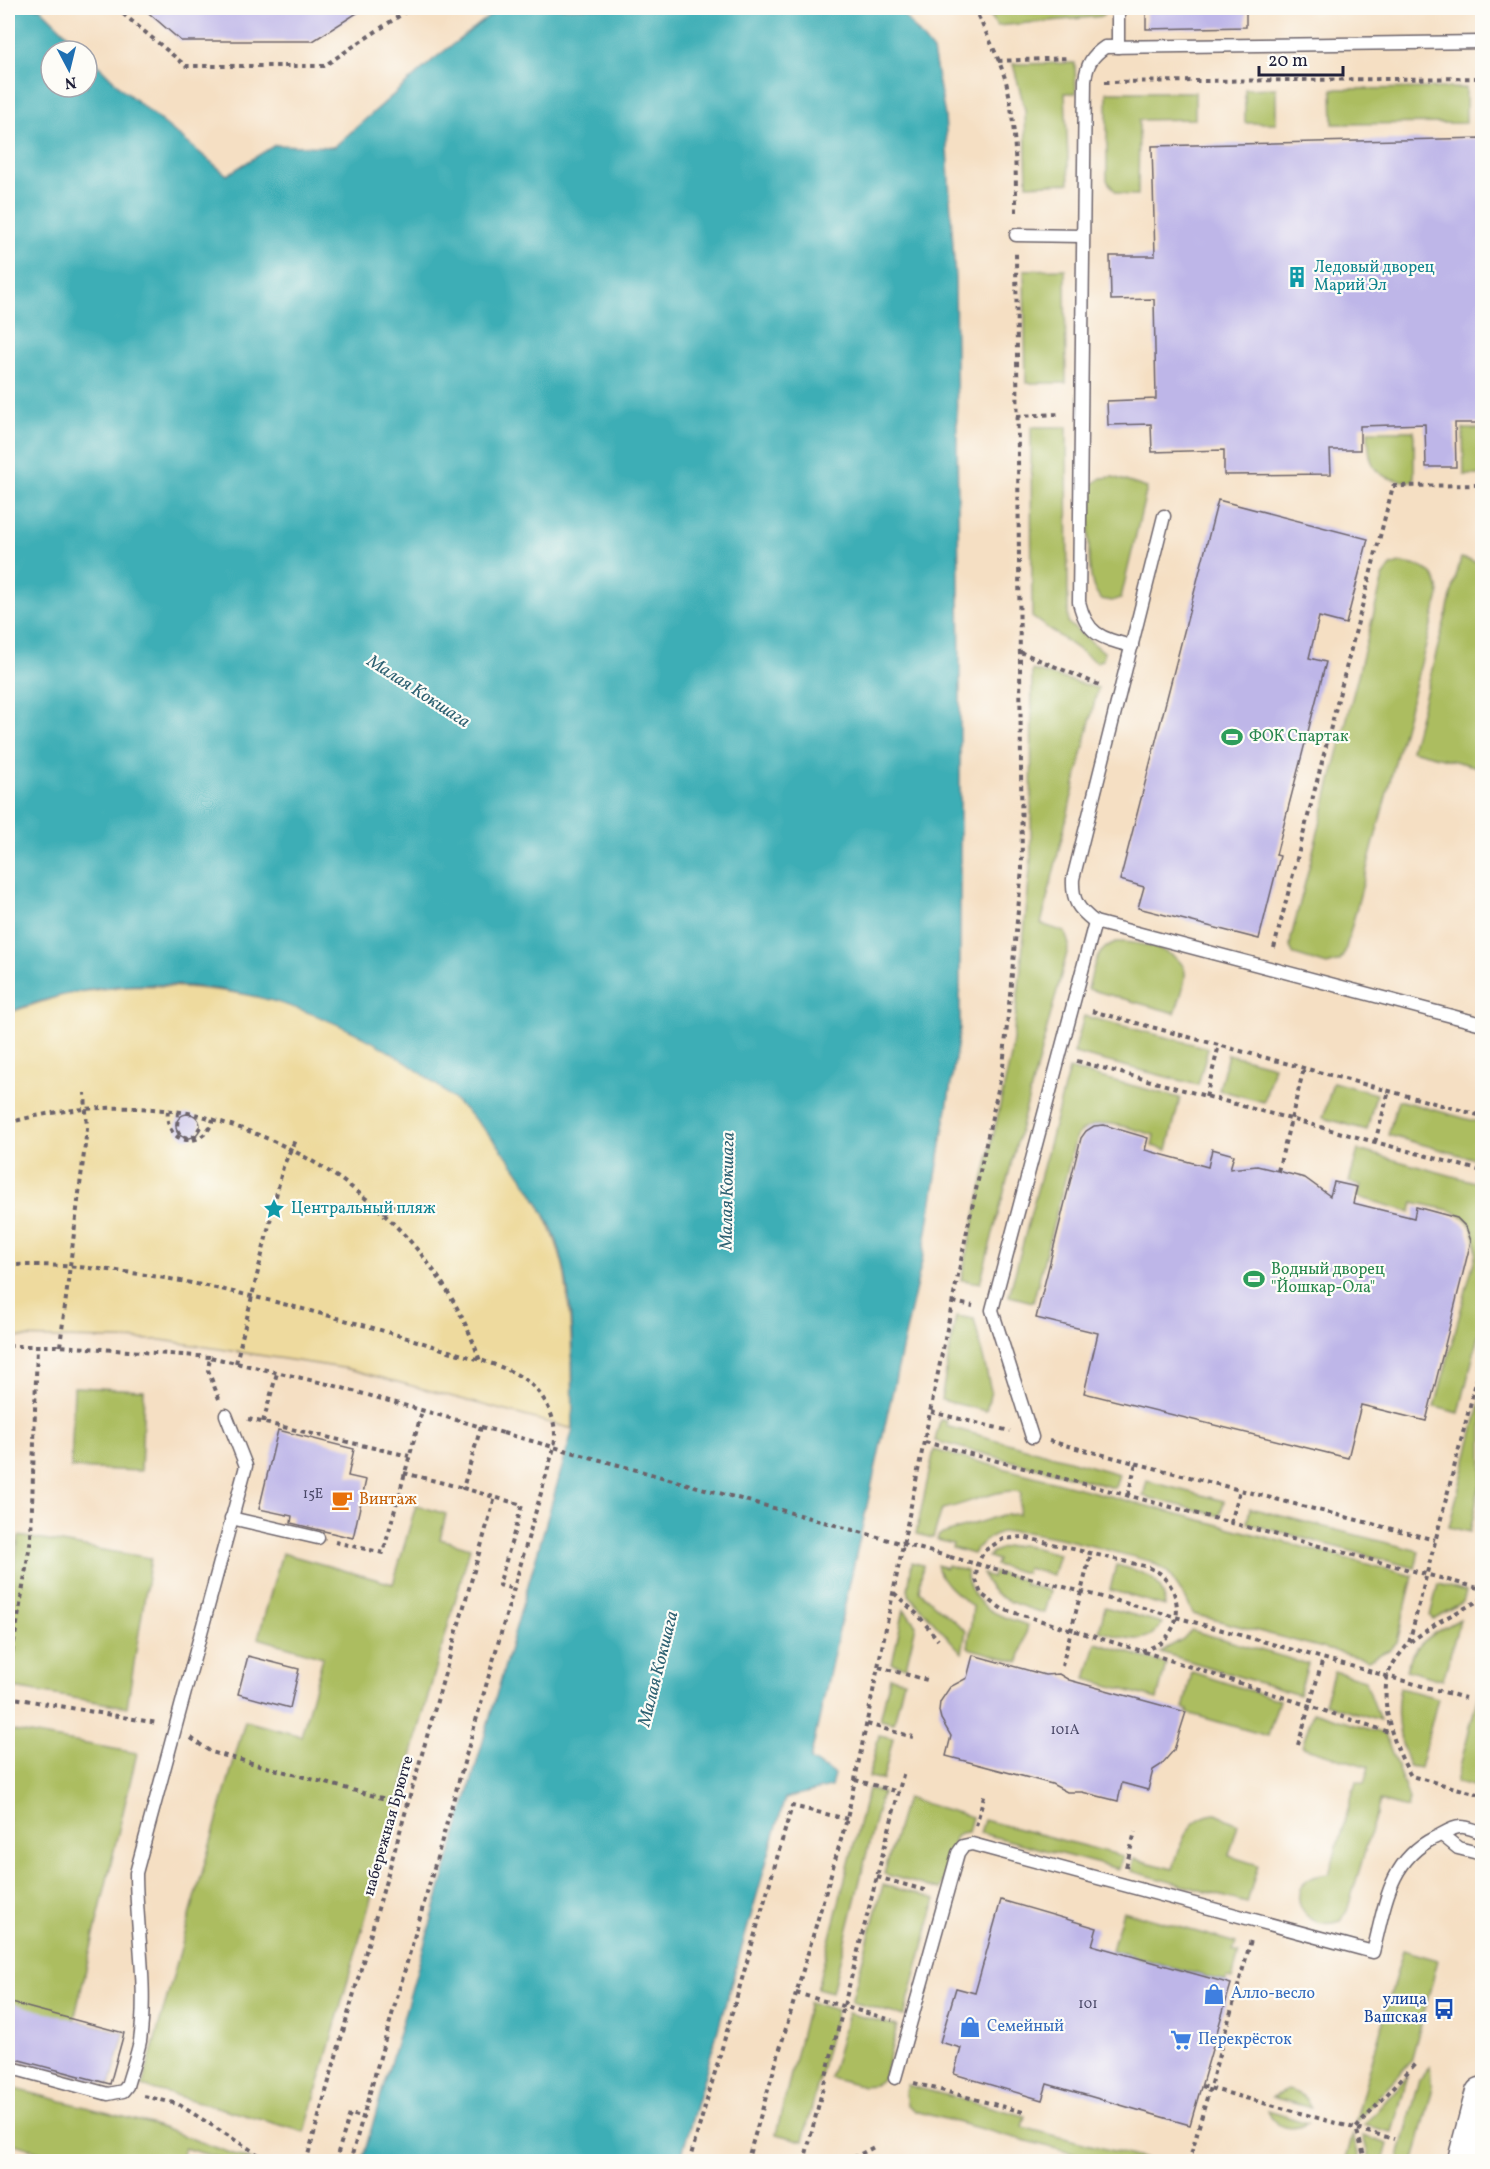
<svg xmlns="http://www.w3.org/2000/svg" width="1490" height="2169" font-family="Vollkorn,serif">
<rect width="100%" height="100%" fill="#fdfcf7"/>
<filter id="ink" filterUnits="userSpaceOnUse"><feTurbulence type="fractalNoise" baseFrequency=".0167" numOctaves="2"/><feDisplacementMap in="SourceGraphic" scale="12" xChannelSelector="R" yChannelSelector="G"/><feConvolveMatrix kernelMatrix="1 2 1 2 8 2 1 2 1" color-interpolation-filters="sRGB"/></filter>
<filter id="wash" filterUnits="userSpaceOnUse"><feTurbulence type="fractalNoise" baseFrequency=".008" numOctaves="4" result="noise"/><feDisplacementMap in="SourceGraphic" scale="24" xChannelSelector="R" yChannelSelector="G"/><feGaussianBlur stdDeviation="1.35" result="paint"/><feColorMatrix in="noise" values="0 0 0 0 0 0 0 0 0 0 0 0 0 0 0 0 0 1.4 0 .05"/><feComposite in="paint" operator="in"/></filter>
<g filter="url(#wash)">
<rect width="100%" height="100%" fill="#f5dfc3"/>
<g fill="#acbd60" stroke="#67704e" stroke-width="1.5">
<path d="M986,8H1103V16L997,26Z"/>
<path d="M1075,63L1076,93H1065L1069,183L1027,185L1025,110L1013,64Z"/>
<path d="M1276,88V123H1245V89Z"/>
<path d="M1466,88V123L1333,124L1332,89Z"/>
<path d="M1107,92H1195V119L1139,120L1138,195C1121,195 1116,196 1107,180Z"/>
<path d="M1065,269L1066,383H1026L1024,270Z"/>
<path d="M1031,427H1067L1068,623L1104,652L1103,660L1096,662L1032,617Z"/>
<path d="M1463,429H1482V475H1464Z"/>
<path d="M1368,431H1414V482C1374,479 1369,470 1368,431Z"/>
<path d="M1113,477L1147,488L1121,598L1112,601L1101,599C1098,595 1095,591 1093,586C1086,560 1089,512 1092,485L1101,478Z"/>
<path d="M1461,558L1482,563V768L1411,750Z"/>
<path d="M1399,563C1422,565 1438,570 1439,595L1345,952L1340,961L1327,965L1294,955L1290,947L1291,938L1383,577L1391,566Z"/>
<path d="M1032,670L1098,688L1041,924L1065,932L1069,945L980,1283L961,1280L1011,1056L1020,978L1031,859Z"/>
<path d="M1116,942C1135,941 1182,950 1185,972C1186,984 1179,1001 1175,1013L1088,989C1093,969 1095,949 1116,942Z"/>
<path d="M1084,1016L1208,1048L1198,1085L1074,1053Z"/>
<path d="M1228,1054L1274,1066L1264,1102L1219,1090Z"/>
<path d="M1069,1069L1180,1098L1167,1150L1152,1146L1154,1135C1127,1128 1097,1112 1076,1137L1033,1302L1009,1296Z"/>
<path d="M1333,1082L1376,1094L1367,1130L1323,1118Z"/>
<path d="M1398,1100L1482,1123V1161L1388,1135Z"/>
<path d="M1358,1150L1482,1184V1320L1459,1413L1435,1407L1476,1253C1477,1208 1449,1211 1413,1202L1411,1212L1358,1197L1361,1185L1349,1182Z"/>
<path d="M956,1316L974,1319L991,1391L986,1411L941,1400Z"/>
<path d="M74,1387L144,1390L141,1471L71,1468Z"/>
<path d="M1482,1396V1474L1470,1532L1449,1527Z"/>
<path d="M940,1420L947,1421L946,1426L1119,1474L1115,1488L935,1441Z"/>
<path d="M934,1450L1413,1576L1397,1642L1389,1650L1368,1660L1193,1614L1186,1599L1167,1571L1150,1561C1119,1554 1024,1524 998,1533C988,1537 978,1545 973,1554L952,1548L953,1544L937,1540L939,1535L1002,1515L1019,1514L1021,1492C1000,1486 965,1506 942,1509L933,1538L916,1534Z"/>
<path d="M1147,1481L1224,1501L1220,1516L1143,1496Z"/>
<path d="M416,1505L446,1514L440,1539L470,1548L305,2132L142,2086L245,1721L301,1736L323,1657L258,1638L282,1553L393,1584Z"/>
<path d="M1250,1508L1419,1551L1415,1568L1247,1523Z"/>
<path d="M19,1536L151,1558L127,1707L8,1687V1606Z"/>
<path d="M1023,1545L1059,1554L1053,1575L1027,1568L1026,1573L995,1565L997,1560L988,1557C997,1547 1010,1546 1023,1545Z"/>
<path d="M912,1562L923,1565L919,1591L966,1631L962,1653L909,1595L908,1590Z"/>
<path d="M937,1565L946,1568L947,1565L966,1571C971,1607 997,1616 1028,1625L1019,1662L968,1648L973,1607C960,1596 940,1583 937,1565Z"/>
<path d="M1116,1565C1140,1571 1164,1576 1165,1606L1110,1590Z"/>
<path d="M994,1572L1024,1580V1584L1050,1591L1044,1613C1021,1606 990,1600 983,1574L992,1577Z"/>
<path d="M1438,1584L1466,1592L1463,1602L1433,1619L1430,1616Z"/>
<path d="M1105,1607L1162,1623C1148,1649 1121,1637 1099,1631Z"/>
<path d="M904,1609L916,1625L906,1667L892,1663Z"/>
<path d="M1460,1619L1443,1680L1406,1670C1415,1640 1434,1634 1460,1619Z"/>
<path d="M1191,1630L1308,1664L1299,1695L1160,1652L1183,1639Z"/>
<path d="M1096,1643L1166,1664L1157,1699L1086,1679Z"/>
<path d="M1334,1671L1365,1680L1380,1720L1324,1703Z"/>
<path d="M1192,1672L1279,1700L1268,1736L1187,1713L1188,1710L1183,1709Z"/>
<path d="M890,1677L904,1680L894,1723L880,1720Z"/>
<path d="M1482,1680V1788L1456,1782Z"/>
<path d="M1400,1688L1438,1698L1420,1768L1409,1766C1400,1742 1394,1713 1400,1688Z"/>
<path d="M1313,1712L1385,1734L1409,1799L1407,1808L1380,1801L1347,1911L1340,1921C1298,1936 1278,1876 1329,1874L1356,1782L1364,1784L1369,1767L1302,1747Z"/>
<path d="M8,1730L137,1753L74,2020L124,2033L110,2084L8,2057Z"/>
<path d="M879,1735L893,1738L883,1780L869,1777Z"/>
<path d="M868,1789L882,1792L832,1992L817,1988Z"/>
<path d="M906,1798L972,1817L968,1832L960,1833L955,1838L940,1890L884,1874Z"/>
<path d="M1216,1814L1238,1824L1229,1856L1258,1865L1247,1903L1131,1871L1134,1859L1173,1869C1180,1846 1186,1816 1216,1814Z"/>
<path d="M984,1820L1123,1856L1119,1869L980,1833Z"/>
<path d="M883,1885L936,1899L904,2016L851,2002Z"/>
<path d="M1123,1911L1236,1943L1233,1951L1239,1953L1232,1979L1226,1978L1225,1982L1112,1950Z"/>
<path d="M1403,1950L1438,1960L1411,2061L1355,2122Z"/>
<path d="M809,2002L837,2010L803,2141L776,2134Z"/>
<path d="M848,2013L897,2026L884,2077L879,2082L874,2085L860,2086L830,2078Z"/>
<path d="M1430,2066L1432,2091L1414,2161H1398L1420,2079Z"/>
<path d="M1408,2076L1392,2132L1364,2125Z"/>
<path d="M907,2085L1025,2116L1022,2127L1152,2161H1101L915,2111L907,2105L905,2092Z"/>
<path d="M8,2087L151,2124L253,2161H230L184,2148L180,2161H70L8,2142Z"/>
<path d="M1288,2090C1301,2094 1306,2096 1311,2108L1272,2097Z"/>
<path d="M1268,2111L1307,2123C1293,2132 1274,2128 1268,2111Z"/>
<path d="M1353,2135L1360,2161H1345Z"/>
<path d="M1363,2136L1388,2144L1383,2161H1370Z"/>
</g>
<path fill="#eeda9e" stroke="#887e6c" stroke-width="1.5" d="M127,986C178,985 226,989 275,1001C397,1031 529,1139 562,1262C565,1272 566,1283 567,1293C573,1338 572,1383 573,1429L349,1369L161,1340L8,1337V1013L66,994Z"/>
<path fill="#3daeb6" stroke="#306878" stroke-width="1.5" d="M8,8H40L84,51H51V87H87V54L122,89L227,175L275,145L334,147L434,59L500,8H898L933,51L945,116L955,278L960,664V1028L923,1256L810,1760L834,1774L831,1787L785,1798L680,2161H362L573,1429C572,1370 577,1281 551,1227C458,1034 208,931 8,1013Z"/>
<g id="blocks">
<g fill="#beb6e8">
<path d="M143,8H365L313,41H181Z"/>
<path d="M1146,8H1246V27L1146,29Z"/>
<path d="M1482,138V423H1455L1456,467H1426L1425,424L1360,426V450H1330L1331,474L1224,475V450L1152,452L1151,424L1108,425L1107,401L1156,399L1154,299L1111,300L1110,256H1155L1152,146Z"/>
<path d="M1218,500L1368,539L1346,624L1319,617L1309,658L1326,662L1276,855L1280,856L1259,939L1138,908L1144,887L1120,880Z"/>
<circle cx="188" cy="1126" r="12"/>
<path d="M1104,1125L1148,1138L1145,1150L1208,1167L1212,1149L1234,1155L1230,1169L1257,1166L1278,1171L1305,1178L1330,1196L1334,1182L1357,1187L1353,1203L1414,1218L1416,1207L1457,1218L1466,1227L1471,1241L1426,1421L1361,1405L1348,1458L1084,1393L1098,1333L1036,1318L1081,1138L1086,1131L1094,1126Z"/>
<path d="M278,1430L354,1449L348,1476L366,1480L353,1538L291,1523L292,1516L259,1509Z"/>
<path d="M973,1655L1045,1675L1059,1674L1069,1680L1186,1712L1174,1750L1161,1765L1153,1770L1148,1790L1122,1783L1118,1801L1082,1792H1067L1052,1784L946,1756L951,1736L941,1719L939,1711L940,1702L950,1687L967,1678Z"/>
<path d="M248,1656L299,1669L290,1708L238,1694Z"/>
<path d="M1001,1900L1097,1928L1092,1945L1231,1984L1190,2125L1047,2084L1042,2100L954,2074L961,2048L940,2042L956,1988L975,1993Z"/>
<path d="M8,2002L124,2033L110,2084L8,2057Z"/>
</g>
</g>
</g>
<g filter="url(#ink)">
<use href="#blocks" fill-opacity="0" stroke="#6c646b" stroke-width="1.5"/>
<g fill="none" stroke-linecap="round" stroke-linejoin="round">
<defs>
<g id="lane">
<path d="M1118,8V47"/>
<path d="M1016,235L1082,236"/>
<path d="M1164,516L1073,879C1072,901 1078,909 1095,922L1482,1024"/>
<path d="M1132,646C1101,638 1087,635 1079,602L1085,80C1087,64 1092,56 1105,47L1482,42"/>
<path d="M1032,1437L992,1310L1095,922"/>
<path d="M231,1518L318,1538"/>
<path d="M1442,1835L1458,1848L1482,1854"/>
<path d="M8,2067L108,2094L123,2091L127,2086C131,2071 137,2056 140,2041C148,1985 136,1929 136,1873L246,1466L226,1415"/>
<path d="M895,2078L958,1853L963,1846L972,1844L1373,1952C1385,1907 1388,1861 1434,1838C1441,1835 1452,1827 1460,1827C1466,1826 1476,1831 1482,1832"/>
</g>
<path id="primary" d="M1464,2162L1482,2094"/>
</defs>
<use href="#lane" stroke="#6c646b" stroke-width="15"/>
<use href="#primary" stroke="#6c646b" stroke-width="36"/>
<g stroke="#6c646b" stroke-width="4" stroke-dasharray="4.5 4.5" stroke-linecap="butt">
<path d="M116,8L186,66H324L411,8"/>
<path d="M974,8C987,35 1003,64 1009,94C1016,134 1016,175 1016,216"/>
<path d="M998,61L1069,58"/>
<path d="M1105,82L1482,78"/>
<path d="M1017,416L1061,414"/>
<path d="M1020,652L1102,686"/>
<path d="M1274,948L1393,486L1482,485"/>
<path d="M1092,1011L1482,1116"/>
<path d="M1077,1061L1482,1171"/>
<path d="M1206,1097L1219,1045"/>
<path d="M168,1111C163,1144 204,1152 213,1119"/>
<path d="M178,1112L177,1128C179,1137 186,1139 195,1136L200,1127"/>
<path d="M8,1123C66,1106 128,1104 188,1113C202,1115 217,1121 231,1125C342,1160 443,1248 480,1361"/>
<path d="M1375,1142L1389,1091"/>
<path d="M1278,1171L1304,1068"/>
<path d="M384,1214L393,1204"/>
<path d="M8,1265C107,1263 203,1283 299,1308C346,1320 393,1333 439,1348C466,1357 506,1364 528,1382C548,1398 560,1425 553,1451L350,2162"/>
<path d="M953,1302L973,1306"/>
<path d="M8,1346H60L210,1357"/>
<path d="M60,1346L87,1129L85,1093"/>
<path d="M1482,1359L1409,1643C1401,1653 1390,1665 1387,1678C1381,1711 1395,1748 1411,1776L1482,1795"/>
<path d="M236,1363L283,1167L295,1140"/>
<path d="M219,1399L208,1370L210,1357L332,1385L503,1433"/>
<path d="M931,1412L1010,1431"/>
<path d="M248,1419L409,1456"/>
<path d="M263,1422L277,1373"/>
<path d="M481,1427L463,1488L522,1505L499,1585L514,1589"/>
<path d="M1049,1441L1435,1540"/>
<path d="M925,1442L1482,1589"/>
<path d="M404,1473L463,1488"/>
<path d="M1128,1495L1136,1463"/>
<path d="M1231,1523L1240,1490"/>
<path d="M335,1542L383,1553L422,1411"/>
<path d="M950,1557L1140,1607L1465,1698"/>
<path d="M894,1593L919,1616L938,1640"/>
<path d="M1410,1642L1440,1621L1482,1599"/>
<path d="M1142,1651C1147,1649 1154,1647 1159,1644C1183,1627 1182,1593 1161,1574C1157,1571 1152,1569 1148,1567L1023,1537L1003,1539L984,1551L977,1565L976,1580L981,1594L1002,1609L1142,1651L1392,1733"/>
<path d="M1062,1666L1091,1553"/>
<path d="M879,1667L927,1680"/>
<path d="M8,1679L31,1538L37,1346"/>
<path d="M8,1697L157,1723"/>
<path d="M867,1724L913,1737"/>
<path d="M191,1738L211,1752L408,1805"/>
<path d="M1298,1745L1323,1659"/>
<path d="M855,1780L899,1792"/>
<path d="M976,1826L985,1792"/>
<path d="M1126,1867L1135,1832"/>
<path d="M877,1877L928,1891"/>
<path d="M796,1993L892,2020"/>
<path d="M914,2083L1027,2113"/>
<path d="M1202,2086L1394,2139"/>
<path d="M144,2096L178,2104L270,2162"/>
<path d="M306,2162L495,1497"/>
<path d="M335,2162L350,2114L362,2117"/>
<path d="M689,2162L792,1806L847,1819"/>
<path d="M747,2162L847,1819L968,1226L1003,1067L1022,869L1016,253"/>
<path d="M804,2162L904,1771"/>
<path d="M845,2162L876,2146"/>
<path d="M1189,2162L1251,1940"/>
<path d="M1366,2162L1356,2128L1415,2064"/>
</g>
<use href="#lane" stroke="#fff" stroke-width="12"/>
<use href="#primary" stroke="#fff" stroke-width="33"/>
<path stroke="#6c646b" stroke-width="4" stroke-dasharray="4.5 4.5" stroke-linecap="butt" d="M503,1433L950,1557"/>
</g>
</g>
<defs>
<symbol id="building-bare" viewBox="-9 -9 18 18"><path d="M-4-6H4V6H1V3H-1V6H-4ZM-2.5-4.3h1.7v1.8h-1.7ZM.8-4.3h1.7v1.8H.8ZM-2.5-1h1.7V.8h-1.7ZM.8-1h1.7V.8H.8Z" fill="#0f9aa8" stroke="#fdfcf7" stroke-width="2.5" paint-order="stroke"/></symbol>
<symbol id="stadium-bare" viewBox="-9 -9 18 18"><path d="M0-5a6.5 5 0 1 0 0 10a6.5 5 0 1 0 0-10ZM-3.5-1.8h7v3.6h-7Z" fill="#2e9e5b" stroke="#fdfcf7" stroke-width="2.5" paint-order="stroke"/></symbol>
<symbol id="sight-bare" viewBox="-9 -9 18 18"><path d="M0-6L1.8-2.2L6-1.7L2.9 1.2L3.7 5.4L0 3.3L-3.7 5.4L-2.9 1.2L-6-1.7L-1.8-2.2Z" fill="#0f9aa8" stroke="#fdfcf7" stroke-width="2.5" paint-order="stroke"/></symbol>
<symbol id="cafe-bare" viewBox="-9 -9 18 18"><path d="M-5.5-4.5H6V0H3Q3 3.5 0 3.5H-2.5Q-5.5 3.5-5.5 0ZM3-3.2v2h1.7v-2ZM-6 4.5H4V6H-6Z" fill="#e8710a" stroke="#fdfcf7" stroke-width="2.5" paint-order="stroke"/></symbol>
<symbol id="shop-bare" viewBox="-9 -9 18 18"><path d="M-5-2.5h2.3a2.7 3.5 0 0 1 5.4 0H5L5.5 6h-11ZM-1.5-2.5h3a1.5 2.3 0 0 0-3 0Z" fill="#3f7fe0" stroke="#fdfcf7" stroke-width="2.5" paint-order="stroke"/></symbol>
<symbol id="bus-bare" viewBox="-9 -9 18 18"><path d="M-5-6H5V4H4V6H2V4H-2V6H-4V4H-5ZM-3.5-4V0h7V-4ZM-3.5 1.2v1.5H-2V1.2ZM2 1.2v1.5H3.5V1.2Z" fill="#1a4fb4" stroke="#fdfcf7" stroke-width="2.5" paint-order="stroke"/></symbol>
<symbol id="supermarket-bare" viewBox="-9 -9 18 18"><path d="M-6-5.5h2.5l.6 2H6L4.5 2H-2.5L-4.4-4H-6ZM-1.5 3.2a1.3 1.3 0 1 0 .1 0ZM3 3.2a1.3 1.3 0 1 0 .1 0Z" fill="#3f7fe0" stroke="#fdfcf7" stroke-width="2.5" paint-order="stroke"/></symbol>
</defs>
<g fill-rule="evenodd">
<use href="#building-bare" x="1282" y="262" width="30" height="30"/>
<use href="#stadium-bare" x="1217" y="722" width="30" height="30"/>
<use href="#sight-bare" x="259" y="1194" width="30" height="30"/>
<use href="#stadium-bare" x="1239" y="1264" width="30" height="30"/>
<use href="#cafe-bare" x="327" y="1485" width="30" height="30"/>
<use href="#shop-bare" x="1199" y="1979" width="30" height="30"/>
<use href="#bus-bare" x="1429" y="1994" width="30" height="30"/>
<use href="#shop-bare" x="955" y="2012" width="30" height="30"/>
<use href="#supermarket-bare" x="1166" y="2025" width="30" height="30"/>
</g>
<g text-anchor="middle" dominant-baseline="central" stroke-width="4.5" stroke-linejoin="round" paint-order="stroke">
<g font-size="14" fill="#494766">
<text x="313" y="1494">15Е</text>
<text x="1065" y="1730">101А</text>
<text x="1088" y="2004">101</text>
</g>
<g font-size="16" fill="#0d838f" stroke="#fdfcf7" text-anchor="start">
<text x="1314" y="268">Ледовый дворец<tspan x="1314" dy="18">Марий Эл</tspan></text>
<text x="291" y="1209">Центральный пляж</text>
</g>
<g font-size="16" fill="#27864d" stroke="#fdfcf7" text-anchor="start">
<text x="1249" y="737">ФОК Спартак</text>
<text x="1271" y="1270">Водный дворец<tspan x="1271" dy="18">"Йошкар-Ола"</tspan></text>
</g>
<g font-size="16" fill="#c56008" stroke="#fdfcf7" text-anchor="start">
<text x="359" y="1500">Винтаж</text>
</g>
<g font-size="16" fill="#22223b" stroke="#fdfcf7">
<text transform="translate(389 1826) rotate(-74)">набережная Брюгге</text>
</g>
<g font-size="16" fill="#366cbe" stroke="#fdfcf7" text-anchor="start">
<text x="1231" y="1994">Алло-весло</text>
<text x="987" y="2027">Семейный</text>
<text x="1198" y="2040">Перекрёсток</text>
</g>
<g font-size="16" fill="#164399" stroke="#fdfcf7" text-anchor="end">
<text x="1427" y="2000">улица<tspan x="1427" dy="18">Вашская</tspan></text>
</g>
<g font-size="18" font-style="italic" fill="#2e6172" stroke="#fdfcf7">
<text transform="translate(418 692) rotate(33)">Малая Кокшага</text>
<text transform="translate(728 1191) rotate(-89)">Малая Кокшага</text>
<text transform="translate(659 1669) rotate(-76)">Малая Кокшага</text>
</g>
</g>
<rect width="1490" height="2169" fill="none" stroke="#fdfcf7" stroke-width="30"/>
<g transform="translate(69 69) rotate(173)"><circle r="28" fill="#fdfcf7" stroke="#a5a5ac" stroke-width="1.5"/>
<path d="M0-4.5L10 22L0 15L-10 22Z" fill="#1f6fb2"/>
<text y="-9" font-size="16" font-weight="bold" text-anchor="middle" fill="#22223b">N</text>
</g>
<path d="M1259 66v9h84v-9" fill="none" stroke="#22223b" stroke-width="3"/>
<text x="1268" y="66" font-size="18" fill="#22223b" stroke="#fdfcf7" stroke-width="4.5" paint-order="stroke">20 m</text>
</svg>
